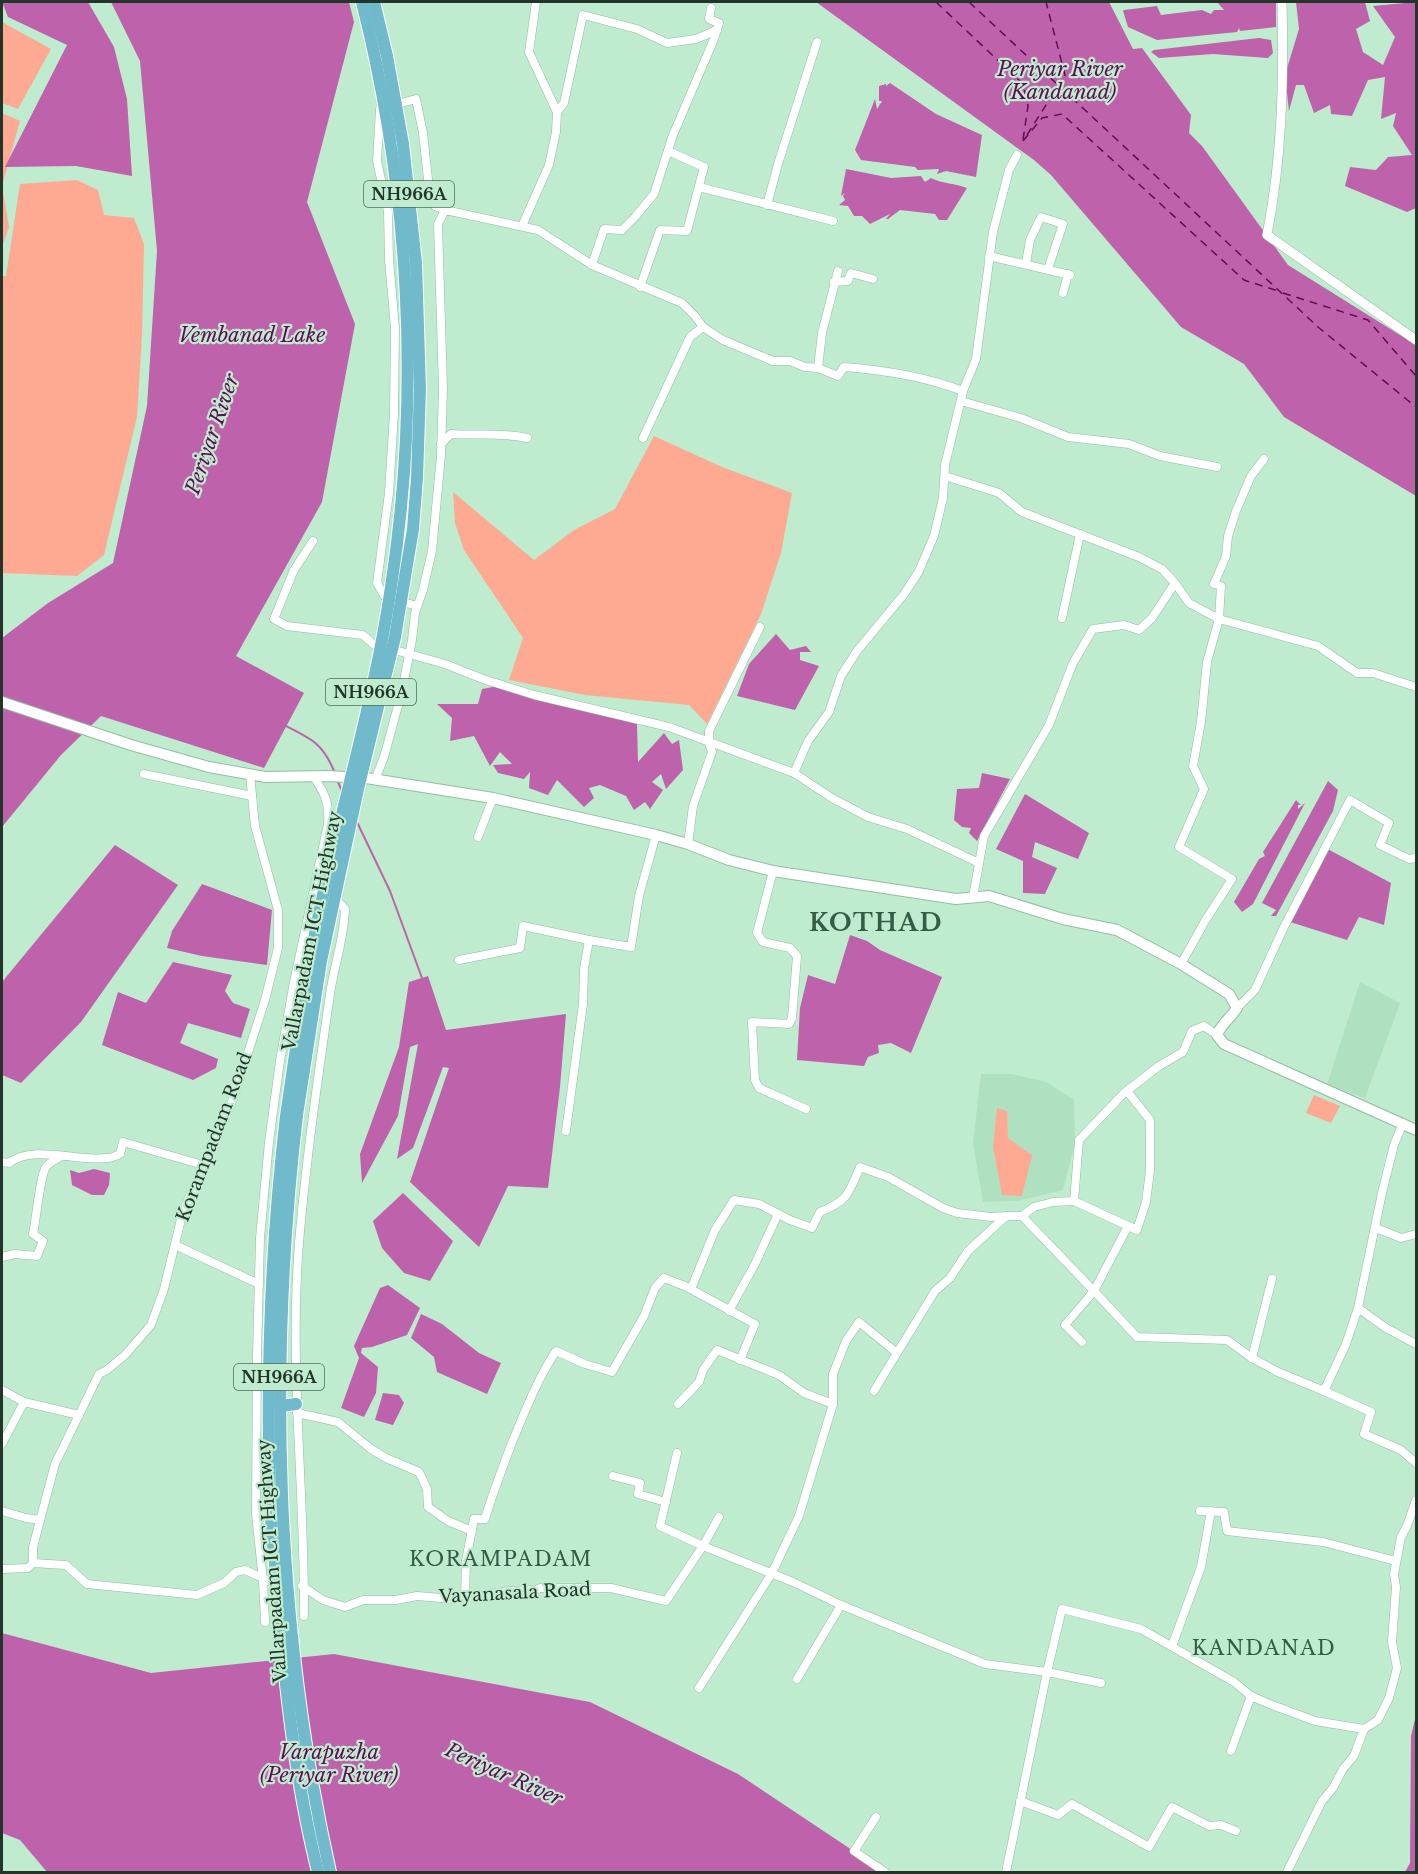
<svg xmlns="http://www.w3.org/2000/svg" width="1418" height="1874" font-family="'Libre Baskerville',serif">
<rect width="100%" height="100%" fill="#bfebce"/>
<g fill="#afe1c0">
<path d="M1360,982L1400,1003L1365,1098L1327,1085Z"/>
<path d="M981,1074H1012L1046,1082L1074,1100L1075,1143L1063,1190L1017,1201L983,1202L973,1143Z"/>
</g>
<g fill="#feaa93">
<path d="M2,22L51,49L18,109L2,103Z"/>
<path d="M2,113L20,121L2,186L9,227L2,247Z"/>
<path d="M77,180L98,190L104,215L134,218L144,244L142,336L137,417L104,555L77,576L2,573V276H6L20,184Z"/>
<path d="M654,436L722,467L792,493L781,553L761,614L707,724L689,705L585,695L509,680L523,638L464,550L455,523L453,492L534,560L574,530L615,509Z"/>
<path d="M1314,1095L1340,1106L1331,1123L1306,1113Z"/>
<path d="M997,1108L1007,1111L1008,1138L1032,1155L1022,1196L1002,1195L993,1147Z"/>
</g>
<g fill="#be63ab">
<path d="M2,2H88L114,47L127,99L132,176L76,166L5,167L67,45L8,17Z"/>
<path d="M111,2H349L354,22L307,202L355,324L322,502L236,656L304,693L264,768L101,716L61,755L2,827V638L48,603L113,563L147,406L157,251L140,61Z"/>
<path d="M816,2H1109L1133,49L1142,48L1191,115L1189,133L1202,146L1288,265L1416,345V496L1284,417L1244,364L1181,327L1051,175L1034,160Z"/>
<path d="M1217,2H1276V27L1240,31L1239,28L1237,32L1157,40L1128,27L1123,11L1124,10L1157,6L1161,15L1202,10L1211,14L1214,10H1224Z"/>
<path d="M1296,2H1365L1370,21L1356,29L1363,52L1383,65L1395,37L1373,6L1416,2V208L1407,212L1345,186L1350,167L1376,170L1388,157L1412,155L1393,126L1396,113L1381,119L1385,77L1368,80L1352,116L1331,114L1330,105L1314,113L1304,85H1296L1289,111L1285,75L1299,29Z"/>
<path d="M1259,38L1271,40L1273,53L1268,58L1213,54L1159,58L1151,52L1154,50Z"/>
<path d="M890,83L936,114L982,135L976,177L946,171L937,174L939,169L918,170L915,167L861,160L855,150L875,99L877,109L882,101H879V86L886,84V86Z"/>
<path d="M846,169L891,178L921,176L925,182L931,178C943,184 955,183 967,188L947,220H939L935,214L900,210L888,219H886L890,214L870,224L862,216H854L848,206L839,205L845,200L843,196L845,193L841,196Z"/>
<path d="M776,634L790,650L806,646L811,652H800V660L819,666L795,710L737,696L749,664Z"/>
<path d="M498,686L637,724L638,762L664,733L672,744L679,740L683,770L666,789L661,774L652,782L663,790L650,809L645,802L634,810L626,796L600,785L589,788L594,798L584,807L557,780L548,795L529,788L530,772L524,779L498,773L493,765L512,764L500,752L490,766L474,736L450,741L452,718L437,704H478L482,689Z"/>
<path d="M982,773L1010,779L977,841L969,833L971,828L962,827L954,820L957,789L979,788Z"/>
<path d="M1328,781L1338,790L1333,811L1276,916H1271L1276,910L1262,903Z"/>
<path d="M1025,794L1089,833L1078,859L1035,842L1032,857L1057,868L1045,894L1023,893V861L996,849Z"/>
<path d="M1296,800L1301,805H1298V809L1305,803L1253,904L1242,912L1234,902L1259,859L1265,856L1263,852Z"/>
<path d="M115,845L178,885L81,1022L21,1083L2,1075V982Z"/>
<path d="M1322,846L1391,883L1384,925L1359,917L1347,940L1287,921Z"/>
<path d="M202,884L272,910L267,965L202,956L167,948L172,931Z"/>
<path d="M850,935L867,941L880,950L942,977L911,1053L891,1043L878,1045L879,1053L868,1057L864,1066L797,1060L800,1008L808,975L835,984Z"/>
<path d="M173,962L232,975L225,991L233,1003L250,1009L241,1038L188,1023L180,1043L218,1059L216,1068L193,1080L102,1045L118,992L146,1003Z"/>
<path d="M428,976L446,1030L566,1014L560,1087L548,1188L508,1186L479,1247L410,1182L449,1068L443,1067L413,1148L397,1159L418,1044L410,1047L398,1116L362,1183L360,1154L399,1047L409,982Z"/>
<path d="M94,1169L110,1173L109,1185L104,1195H92L72,1185L70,1170L79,1173Z"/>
<path d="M403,1193L453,1241L430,1281L404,1273L382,1248L373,1221Z"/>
<path d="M388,1285L420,1308L407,1335L372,1347L362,1348L361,1353L378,1367L376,1393L364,1417L341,1408L359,1358L354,1346L380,1288Z"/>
<path d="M421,1314L442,1324L479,1353L501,1363L487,1394L437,1372L434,1357L411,1338Z"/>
<path d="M383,1393L399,1395L404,1403L393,1425L375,1420Z"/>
<path d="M2,1633L151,1673L334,1654L590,1702L738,1774L885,1872H47L20,1840L2,1833Z"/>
<path d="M1416,1715V1872H1405L1410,1863L1411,1736Z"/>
</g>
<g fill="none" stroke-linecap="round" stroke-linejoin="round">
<g stroke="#be63ab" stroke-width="2">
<path d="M286,726C312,739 323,744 334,771"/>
<path d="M337,780L342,791"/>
<path d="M356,820L390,891L422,978"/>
</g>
<g stroke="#620b55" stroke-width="1.5" stroke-dasharray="8 6" stroke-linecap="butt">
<path d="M936,2L1023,84L1028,106L1023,140"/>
<path d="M969,2L1318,327L1416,407"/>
<path d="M1027,135L1065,75L1046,2"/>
<path d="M1023,141L1042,118L1062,114L1244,280L1278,291"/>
<path d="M1283,293L1368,320L1416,376"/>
</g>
<defs>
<g id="minor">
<path d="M394,105L416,99L423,133L429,189L435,206L445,210"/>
<path d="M380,109L377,161L388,211L389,260L395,328L394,413L389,493L377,583L385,597L417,606"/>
<path d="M557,112L564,103L583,15L637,29L667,43L696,39L717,30"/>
<path d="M699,187L833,221"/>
<path d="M384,195L432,197"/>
<path d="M767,205L778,164L817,42"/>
<path d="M522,226L549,165L556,132L557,112L529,52L536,2"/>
<path d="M989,256L1070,275"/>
<path d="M1026,263L1030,240L1041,217L1063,224L1048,269"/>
<path d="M592,265L604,229L622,230L635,217L654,194L673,135L714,39L719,23L709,19L711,8"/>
<path d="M834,282L848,281L851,273L873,279"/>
<path d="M640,287L660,230L687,231L704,167L668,151"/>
<path d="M1063,293L1068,274"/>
<path d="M818,368L822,333L838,271"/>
<path d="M961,401L1021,418L1068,437L1129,444L1160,456L1217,467"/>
<path d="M643,438L690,337L703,327"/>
<path d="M441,444L451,434C479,436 499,432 527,438"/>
<path d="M945,476L999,493L1022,512L1139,557L1162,569L1175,583L1189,603L1219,619L1318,646L1357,673H1373L1416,687"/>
<path d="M313,541L294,570L274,619L287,626L363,635L373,644L445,664L483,679L534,695L669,727L794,773"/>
<path d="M1062,618L1080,534"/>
<path d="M144,774L252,796"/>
<path d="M250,774L255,826L278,910V948L265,1000L233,1099L183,1211L164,1289L151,1325L125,1355L107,1370L99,1374L55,1464L33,1547V1563L66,1565L87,1584L197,1595L224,1583L236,1572L245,1570L273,1583"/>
<path d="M375,780L384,757L402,691L412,640L415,613L423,590L432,551L441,455L443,388L438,224L445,210L538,230L592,265L682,303L695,316L703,327L723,340L773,361H790L805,367L818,368L838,376L844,367C884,370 926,377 963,391"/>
<path d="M478,837L493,798"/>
<path d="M688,844L693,806L712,752L709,743V731L760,627"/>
<path d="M979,863L907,829L868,817L832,798L794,773L808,741L829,712L841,676L857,651L905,593L919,571L934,536L943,498L945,465L963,391L976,359L993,232L1009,170L1017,155"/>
<path d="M773,871L757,933L763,942L790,948L797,956L792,1018L789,1024L752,1022L755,1080L759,1088L806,1109"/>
<path d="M973,897L984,836L1049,725L1073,663L1093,629L1124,625L1139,630L1152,618L1175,583"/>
<path d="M459,960L520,948L523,926L589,940L631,947L639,896L656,835"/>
<path d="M1181,964L1205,921L1232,879L1179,847L1204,789L1193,766L1201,722L1207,662L1219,619L1221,586L1214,584L1226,556L1228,536L1236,511L1251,476L1264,459"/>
<path d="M1237,1008L1255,990L1284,927L1350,800L1389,823L1380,845L1409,859L1416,858"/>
<path d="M566,1131L583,1004L584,969L589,940"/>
<path d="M2,1162L9,1163C33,1144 78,1162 107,1158C111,1158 116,1156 120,1154L123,1142L203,1165"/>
<path d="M1074,1201L1137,1230L1146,1202L1150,1171V1120L1127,1091"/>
<path d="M1022,1216L1094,1291L1065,1325L1082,1342"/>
<path d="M1128,1226L1094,1291L1137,1337L1227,1340L1252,1358L1278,1372L1324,1391L1346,1344L1358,1308L1382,1193L1394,1145L1403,1123"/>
<path d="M1376,1228L1401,1238L1416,1234"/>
<path d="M175,1245L259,1284"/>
<path d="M2,1257L15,1254L37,1256L43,1241L33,1234C36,1221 40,1175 46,1167C49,1163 57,1159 61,1156"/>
<path d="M691,1289L715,1230L734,1200L759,1204L790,1220L812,1228L820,1212C848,1201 849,1193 860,1167L888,1177L943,1208L957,1213L991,1217L1007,1216"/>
<path d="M1358,1308L1386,1328L1416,1344"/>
<path d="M729,1311L755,1264L778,1214"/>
<path d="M1252,1358L1272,1279"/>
<path d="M2,1390L24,1402L79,1415"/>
<path d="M874,1391L897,1353"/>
<path d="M1324,1391L1371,1412L1364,1434L1401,1450L1416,1463"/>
<path d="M678,1404L699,1382L703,1370L717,1350L779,1375L804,1393L833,1404"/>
<path d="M297,1413L338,1422L371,1449L386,1458L419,1472L427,1489L428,1507L448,1521L472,1531"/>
<path d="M2,1444L24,1402"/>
<path d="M677,1453L660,1526L703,1546L719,1517"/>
<path d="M613,1476L640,1483L638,1494L666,1502"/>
<path d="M2,1511L26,1518L40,1520"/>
<path d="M1200,1511L1224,1512L1227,1531L1323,1542L1396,1561"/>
<path d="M2,1569L28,1568L33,1563"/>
<path d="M302,1586L323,1600L345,1607L363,1600H396L417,1596L454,1599L510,1591L536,1590L540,1588H611L666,1601L703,1546L793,1582L841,1605L985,1664L1047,1672L1062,1609L1141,1629L1234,1682L1251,1696L1272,1705L1315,1721L1364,1729L1378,1720L1389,1698L1397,1668L1392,1642L1396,1587L1394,1574L1401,1537L1407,1526L1416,1500"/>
<path d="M465,1598L466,1561L474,1519H485C493,1492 503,1466 513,1440C526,1409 537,1380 556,1351L585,1364L612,1372L644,1316L655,1288L664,1278L687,1287L755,1324L740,1360"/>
<path d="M304,1616C305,1491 289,1368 299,1243C306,1160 318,1077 330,994C334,966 344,939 345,909L334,897"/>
<path d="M265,1622L263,1580L256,1514L257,1356L260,1238L269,1142L280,1061L294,982L328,824C330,804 324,791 313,776"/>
<path d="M1172,1646L1201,1567L1211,1511"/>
<path d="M797,1679L841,1605"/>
<path d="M699,1688L772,1573L799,1516L833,1404V1374L846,1341L859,1322L897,1353L935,1291L950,1278L968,1251L1003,1219L1007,1216H1022L1034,1207L1053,1202L1074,1201L1079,1140L1124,1093L1159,1066L1183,1052L1192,1031L1204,1026L1217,1035"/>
<path d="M1231,1751L1251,1696"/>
<path d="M1020,1801L1058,1815L1072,1804L1149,1847L1172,1807L1209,1826L1221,1825L1236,1831"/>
<path d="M876,1817L854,1851L885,1872"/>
<path d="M1006,1872L1047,1672L1101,1683"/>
<path d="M1287,1872L1322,1801L1333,1788L1343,1769L1354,1756L1364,1729"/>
</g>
<path id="tertiary" d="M1282,2C1284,80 1282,158 1267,235L1416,340"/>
<path id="secondary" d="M2,702L131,745L209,767L265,777L327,776L366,778L493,798L656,835L688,844L729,860L773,871L956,899L989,896L1063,919L1117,930L1181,964L1229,994L1237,1008C1231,1018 1221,1024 1217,1035L1224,1044L1416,1130"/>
<g id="trunk">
<path d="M297,1115C268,1365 275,1626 330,1872"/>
<path d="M286,1116C271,1244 266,1372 270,1500C271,1530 275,1560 277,1590C285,1685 295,1780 318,1872"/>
<path d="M280,1406L296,1404"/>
</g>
</defs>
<use href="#minor" stroke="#93bda1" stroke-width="9"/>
<use href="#tertiary" stroke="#93bda1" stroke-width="10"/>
<use href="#secondary" stroke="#93bda1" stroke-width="12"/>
<use href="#trunk" stroke="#fff" stroke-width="14"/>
<use href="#minor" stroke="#fff" stroke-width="8"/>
<use href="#tertiary" stroke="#fff" stroke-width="9"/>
<use href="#secondary" stroke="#fff" stroke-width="10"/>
<use href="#trunk" stroke="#70bacb" stroke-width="12"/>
<defs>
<g id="trunk-bridge">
<path d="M297,1115L321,961L358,789L395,637L413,529L417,478L420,389L416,263L403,144L387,56L374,2"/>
<path d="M286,1116C296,1047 306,977 320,909C343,801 375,696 391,587C421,393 410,192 362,2"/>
</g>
</defs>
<use href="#trunk-bridge" stroke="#fff" stroke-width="14" stroke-linecap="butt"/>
<use href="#trunk-bridge" stroke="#70bacb" stroke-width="12"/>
</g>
<g text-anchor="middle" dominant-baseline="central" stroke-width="4.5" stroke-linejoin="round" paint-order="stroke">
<g fill="#bfebce" stroke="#526b5a" stroke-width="1.5">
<rect x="364" y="181" width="90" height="26" rx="4.5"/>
<rect x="326" y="679" width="90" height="26" rx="4.5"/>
<rect x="234" y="1364" width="90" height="26" rx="4.5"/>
</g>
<g font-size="16" font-weight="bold" fill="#233429">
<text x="409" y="194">NH966A</text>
<text x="371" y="692">NH966A</text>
<text x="279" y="1377">NH966A</text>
</g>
<g font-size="18" fill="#233429" stroke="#bfebce">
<text transform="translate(312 931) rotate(-79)">Vallarpadam ICT Highway</text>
<text transform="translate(214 1137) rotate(-69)">Korampadam Road</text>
<text transform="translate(272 1561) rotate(-94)">Vallarpadam ICT Highway</text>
<text transform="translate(515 1593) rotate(-3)">Vayanasala Road</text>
</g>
<g font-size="20" font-style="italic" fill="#620b55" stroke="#bfebce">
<text x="1060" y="69">Periyar River<tspan x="1060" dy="23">(Kandanad)</tspan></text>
<text x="252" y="335">Vembanad Lake</text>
<text transform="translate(212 434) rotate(-71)">Periyar River</text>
<text x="329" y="1752">Varapuzha<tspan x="329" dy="23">(Periyar River)</tspan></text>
<text transform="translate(504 1774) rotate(24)">Periyar River</text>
</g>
<g font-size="20" letter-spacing="1.5" fill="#355c44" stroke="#bfebce">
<text x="501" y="1559">KORAMPADAM</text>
<text x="1264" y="1648">KANDANAD</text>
</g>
<g font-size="24" font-weight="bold" letter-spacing="1.5" fill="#355c44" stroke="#bfebce">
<text x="876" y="922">KOTHAD</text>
</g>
</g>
<rect width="1418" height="1874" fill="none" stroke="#233429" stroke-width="6"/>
</svg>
